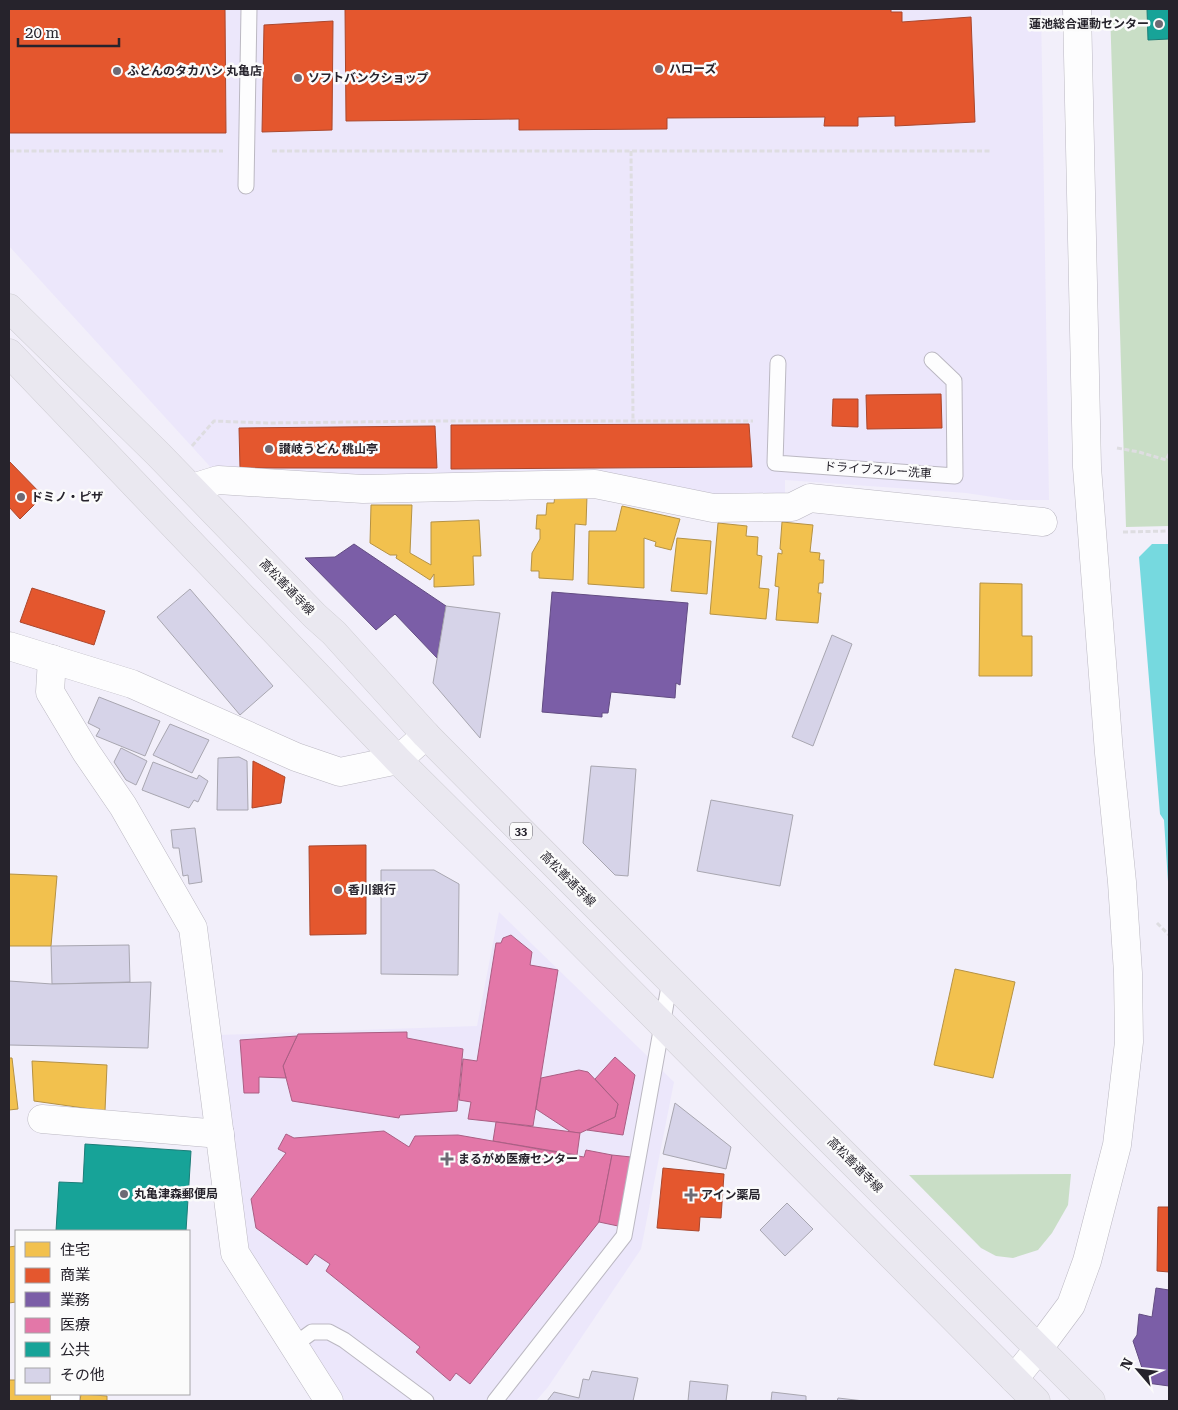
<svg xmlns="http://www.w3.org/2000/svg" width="1178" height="1410" font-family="'Roboto Serif','Noto Sans JP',serif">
<rect width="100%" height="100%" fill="#f2effa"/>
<g fill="#ece7fb">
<path d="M9,9H1041L1049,500H1013L966,493L785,480V498L360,481L215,472L9,246Z"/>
<path d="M499,912L674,1082L641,1249L548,1387L536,1401H345L336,1391L242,1244L218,1035L477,1026Z"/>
</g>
<g fill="#c9dec6">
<path d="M1110,9H1169V526L1126,527Z"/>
<path d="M1071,1174L1068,1205L1052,1233L1038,1250L1013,1258L996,1256L981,1248L909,1175Z"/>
</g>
<path fill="#76d9df" d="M1152,544H1169V897L1164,820L1160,814L1139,557Z"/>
<g fill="#f2c14e" stroke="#b59244">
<path d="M555,495L587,496L586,525L575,524L573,580L539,578V571H531L532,553L540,539V529H536L537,515H546L547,503H554Z"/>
<path d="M371,505H412L410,553L431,565V522L479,520L481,556H473L474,585L434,587V574L430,580L396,558L397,555H390L370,543Z"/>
<path d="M622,506L680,519L671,550L655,546L656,542L644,538V588L588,584L589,531H616Z"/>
<path d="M782,522L813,525L810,552L820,553L819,560H824L823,583H819L818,593H821L818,623L776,620L779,587L775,586L778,553L782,554V550L780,549Z"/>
<path d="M718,523L747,526L746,536L758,537L757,555L762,556L759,588L769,589L766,619L710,614Z"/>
<path d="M677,538L711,541L707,594L671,591Z"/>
<path d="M980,583L1022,584V636H1032V676H979Z"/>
<path d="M9,874L57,876L51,946H9Z"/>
<path d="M955,969L1015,982L993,1078L934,1065Z"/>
<path d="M9,1058H12L18,1109L9,1110Z"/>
<path d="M32,1061L107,1065L105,1111L34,1101Z"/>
<path d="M16,1246V1302L9,1303V1247Z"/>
<path d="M9,1380H16V1394H51V1401H9Z"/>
<path d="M81,1394L107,1396V1401H80Z"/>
</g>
<g fill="#e4572e" stroke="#ab472d">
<path d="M9,9H225L226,133H9Z"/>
<path d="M345,9H891V12H902V22L971,17L975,122L895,126V116L858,117V126H824L825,117L667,118V129L519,130V119L346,121Z"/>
<path d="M333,21L332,130L262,132L264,25Z"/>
<path d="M941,394L942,428L867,429L866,395Z"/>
<path d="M833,399H858V427L832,426Z"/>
<path d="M749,424L752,467L451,469V425Z"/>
<path d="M435,426L437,468H240L239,428Z"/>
<path d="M9,461L43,496L20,519L9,507Z"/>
<path d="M32,588L105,611L94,645L20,622Z"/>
<path d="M253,761L285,777L281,803L252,808Z"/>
<path d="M366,845V934L310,935L309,846Z"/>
<path d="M663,1168L724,1174L721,1218L700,1217L699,1231L657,1228Z"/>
<path d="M1158,1207H1169V1272L1157,1271Z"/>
</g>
<g fill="#7b5ea7" stroke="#624c82">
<path d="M354,544L446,606L437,658L395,614L376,630L305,558L335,557Z"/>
<path d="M552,592L688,603L680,685L676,683L675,698L611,692L608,713H602V717L542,712Z"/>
<path d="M1156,1288L1169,1290V1386L1147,1383L1133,1341L1137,1335L1139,1314L1152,1317Z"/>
</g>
<g fill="#e377a8" stroke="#aa5e83">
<path d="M511,935L532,952L530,965L558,970L533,1126L468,1119L471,1102L459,1100L463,1059L477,1061L496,943H501L503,938Z"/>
<path d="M407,1032V1038L463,1049L457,1111L400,1115L399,1118L292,1101L283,1066L298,1034Z"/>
<path d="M297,1036L283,1066L286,1078L259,1077V1093H244L240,1040Z"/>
<path d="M615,1057L635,1075L623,1135L587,1130L615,1117L618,1104L595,1079Z"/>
<path d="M579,1070L588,1072L618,1104L615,1117L580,1133L571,1132L536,1109L541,1078Z"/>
<path d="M496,1122L580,1133L577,1155L493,1141Z"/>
<path d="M384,1131L409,1147L415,1136L458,1135L584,1157L586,1150L612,1155L599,1222L470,1384L456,1373L450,1381L416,1352L420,1347L326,1271L330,1264L315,1254L307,1265L256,1228L251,1199L286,1153L278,1149L286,1134L294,1138Z"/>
<path d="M612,1155L631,1157L618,1226L599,1222Z"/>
</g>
<g fill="#17a398" stroke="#1c7d78">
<path d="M1147,9H1169V39L1148,40Z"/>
<path d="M85,1144L191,1151L186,1231H56L59,1182L83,1183Z"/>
</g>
<g fill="#d6d3e8" stroke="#a8a6b0">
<path d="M190,589L273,686L240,715L157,617Z"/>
<path d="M446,606L500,613L480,738L433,683Z"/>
<path d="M832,635L852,644L813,746L792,737Z"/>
<path d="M99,697L160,721L145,756L96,736L100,729L88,723Z"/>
<path d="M170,724L209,740L192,773L153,755Z"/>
<path d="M121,748L147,761L136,785L126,780L114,762Z"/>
<path d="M239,757L247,761L248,810H217L218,758Z"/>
<path d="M153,762L197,779L199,775L208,781L198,802L194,800L189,808L142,790Z"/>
<path d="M591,766L636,769L628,876L615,875L583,843Z"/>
<path d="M711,800L793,815L780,886L697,871Z"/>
<path d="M195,828L202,882L189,884L188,875L183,876L179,848H173L171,830Z"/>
<path d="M381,870H434L459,884L458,975L381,974Z"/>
<path d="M129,945L130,982L52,984L51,946Z"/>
<path d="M9,981L52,984L151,982L148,1048L9,1045Z"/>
<path d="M675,1103L731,1147L726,1169L663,1154Z"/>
<path d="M787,1203L813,1229L785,1256L760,1230Z"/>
<path d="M592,1371L638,1378L633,1401H547L554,1392L579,1398L583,1379L589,1380Z"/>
<path d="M690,1381L728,1385L726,1401H688Z"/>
<path d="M772,1392L806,1396V1401H771Z"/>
<path d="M838,1398L864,1401H837Z"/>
</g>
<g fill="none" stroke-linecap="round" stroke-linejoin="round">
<defs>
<g id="lane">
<path d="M246,186L249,9"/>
<path d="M778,363L775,463L955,476L954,381L932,360"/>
<path d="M294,1345L312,1332H329L344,1340L426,1401"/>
<path d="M495,1401L624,1236L670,981"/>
</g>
<g id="street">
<path d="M192,488L218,480L363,489L595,484L713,508L792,507L810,498L1043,522"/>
<path d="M9,646L132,684L296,757L340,772L398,760L426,735"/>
<path d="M52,659L50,692L86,752L123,806L193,928L235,1253L329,1401"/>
<path d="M42,1119L220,1134"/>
<path d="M65,1401V1394"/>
</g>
<path id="secondary" d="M1014,1379L1039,1348L1071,1305L1087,1261L1117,1145L1129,1042L1128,973L1122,882L1109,753L1087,467L1077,9"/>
<g id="primary">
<path d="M9,308L158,454L315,616L334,633L426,735L565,875L1091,1401"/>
<path d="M9,353L398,760L539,900L1036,1401"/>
</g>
</defs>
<use href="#lane" stroke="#bbb8c2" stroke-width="17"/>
<use href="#street" stroke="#bbb8c2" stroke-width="29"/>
<use href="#secondary" stroke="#bbb8c2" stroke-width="29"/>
<use href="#primary" stroke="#cfcdd3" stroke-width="29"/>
<g stroke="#dedde1" stroke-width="3" stroke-dasharray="5 2.5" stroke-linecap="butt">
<path d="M9,151H223"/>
<path d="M272,151H992"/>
<path d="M631,151L633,421"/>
<path d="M192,446L214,421L267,423L440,421H753"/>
<path d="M1117,448L1139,452L1166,460L1169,454"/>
<path d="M1123,532L1169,531"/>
<path d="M1157,923L1169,935"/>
</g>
<use href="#lane" stroke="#fdfdfe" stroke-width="15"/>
<use href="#street" stroke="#fdfdfe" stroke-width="28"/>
<use href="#secondary" stroke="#fdfdfe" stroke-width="28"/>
<use href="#primary" stroke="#eae8f0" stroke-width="28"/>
</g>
<g fill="#6d6a74" stroke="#fbfbfb" stroke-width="2">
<circle cx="1159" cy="24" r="5"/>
<circle cx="659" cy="69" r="5"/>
<circle cx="117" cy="71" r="5"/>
<circle cx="298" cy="78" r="5"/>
<circle cx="269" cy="449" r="5"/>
<circle cx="21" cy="497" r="5"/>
<circle cx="338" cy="890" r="5"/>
<path d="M444.5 1151.5h5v5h5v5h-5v5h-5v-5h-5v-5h5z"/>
<circle cx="124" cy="1194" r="5"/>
<path d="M688.5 1187.5h5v5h5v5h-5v5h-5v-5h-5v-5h5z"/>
</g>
<g text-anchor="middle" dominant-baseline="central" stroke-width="5" stroke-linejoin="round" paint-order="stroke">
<rect fill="#fbfbfb" stroke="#66646a" stroke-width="1" x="510" y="822.5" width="22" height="17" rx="4"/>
<g font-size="11" font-weight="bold" fill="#26232c">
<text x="521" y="831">33</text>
</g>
<g font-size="12" font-weight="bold" fill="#26232c" stroke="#fbfbfb" text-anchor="start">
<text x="1149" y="24" text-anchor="end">蓮池総合運動センター</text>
<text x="669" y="69">ハローズ</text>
<text x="127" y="71">ふとんのタカハシ 丸亀店</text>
<text x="308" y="78">ソフトバンクショップ</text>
<text x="279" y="449">讃岐うどん 桃山亭</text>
<text x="31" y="497">ドミノ・ピザ</text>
<text x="348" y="890">香川銀行</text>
<text x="458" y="1159">まるがめ医療センター</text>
<text x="134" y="1194">丸亀津森郵便局</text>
<text x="701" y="1195">アイン薬局</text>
</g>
<g font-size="12" fill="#26232c" stroke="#fbfbfb">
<text transform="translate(878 470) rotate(4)">ドライブスルー洗車</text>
<text transform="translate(287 587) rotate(46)">高松善通寺線</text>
<text transform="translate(568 879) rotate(45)">高松善通寺線</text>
<text transform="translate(855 1165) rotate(45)">高松善通寺線</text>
</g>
</g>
<rect width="1178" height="1410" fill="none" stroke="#26232c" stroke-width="20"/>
<rect x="15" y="1230" width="175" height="165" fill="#fbfbfb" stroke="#a6a5a8"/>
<rect x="25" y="1242" width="25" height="15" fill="#f2c14e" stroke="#a6a5a8"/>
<text x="60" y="1255" font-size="15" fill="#26232c">住宅</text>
<rect x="25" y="1268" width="25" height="15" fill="#e4572e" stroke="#a6a5a8"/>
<text x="60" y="1280" font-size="15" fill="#26232c">商業</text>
<rect x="25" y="1292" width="25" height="15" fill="#7b5ea7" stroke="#a6a5a8"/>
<text x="60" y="1305" font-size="15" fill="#26232c">業務</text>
<rect x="25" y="1318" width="25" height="15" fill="#e377a8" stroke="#a6a5a8"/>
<text x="60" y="1330" font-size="15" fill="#26232c">医療</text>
<rect x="25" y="1342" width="25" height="15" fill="#17a398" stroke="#a6a5a8"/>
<text x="60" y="1355" font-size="15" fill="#26232c">公共</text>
<rect x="25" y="1368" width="25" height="15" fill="#d6d3e8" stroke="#a6a5a8"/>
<text x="60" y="1380" font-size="15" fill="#26232c">その他</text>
<g transform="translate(1138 1370) rotate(298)" stroke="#fbfbfb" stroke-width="4" paint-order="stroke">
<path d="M0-4L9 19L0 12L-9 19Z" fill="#26232c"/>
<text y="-8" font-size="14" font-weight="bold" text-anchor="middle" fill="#26232c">N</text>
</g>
<path d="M18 38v8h101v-8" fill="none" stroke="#26232c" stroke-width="2.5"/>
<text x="25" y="38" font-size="15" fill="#26232c" stroke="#fbfbfb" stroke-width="4" paint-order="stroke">20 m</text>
</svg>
